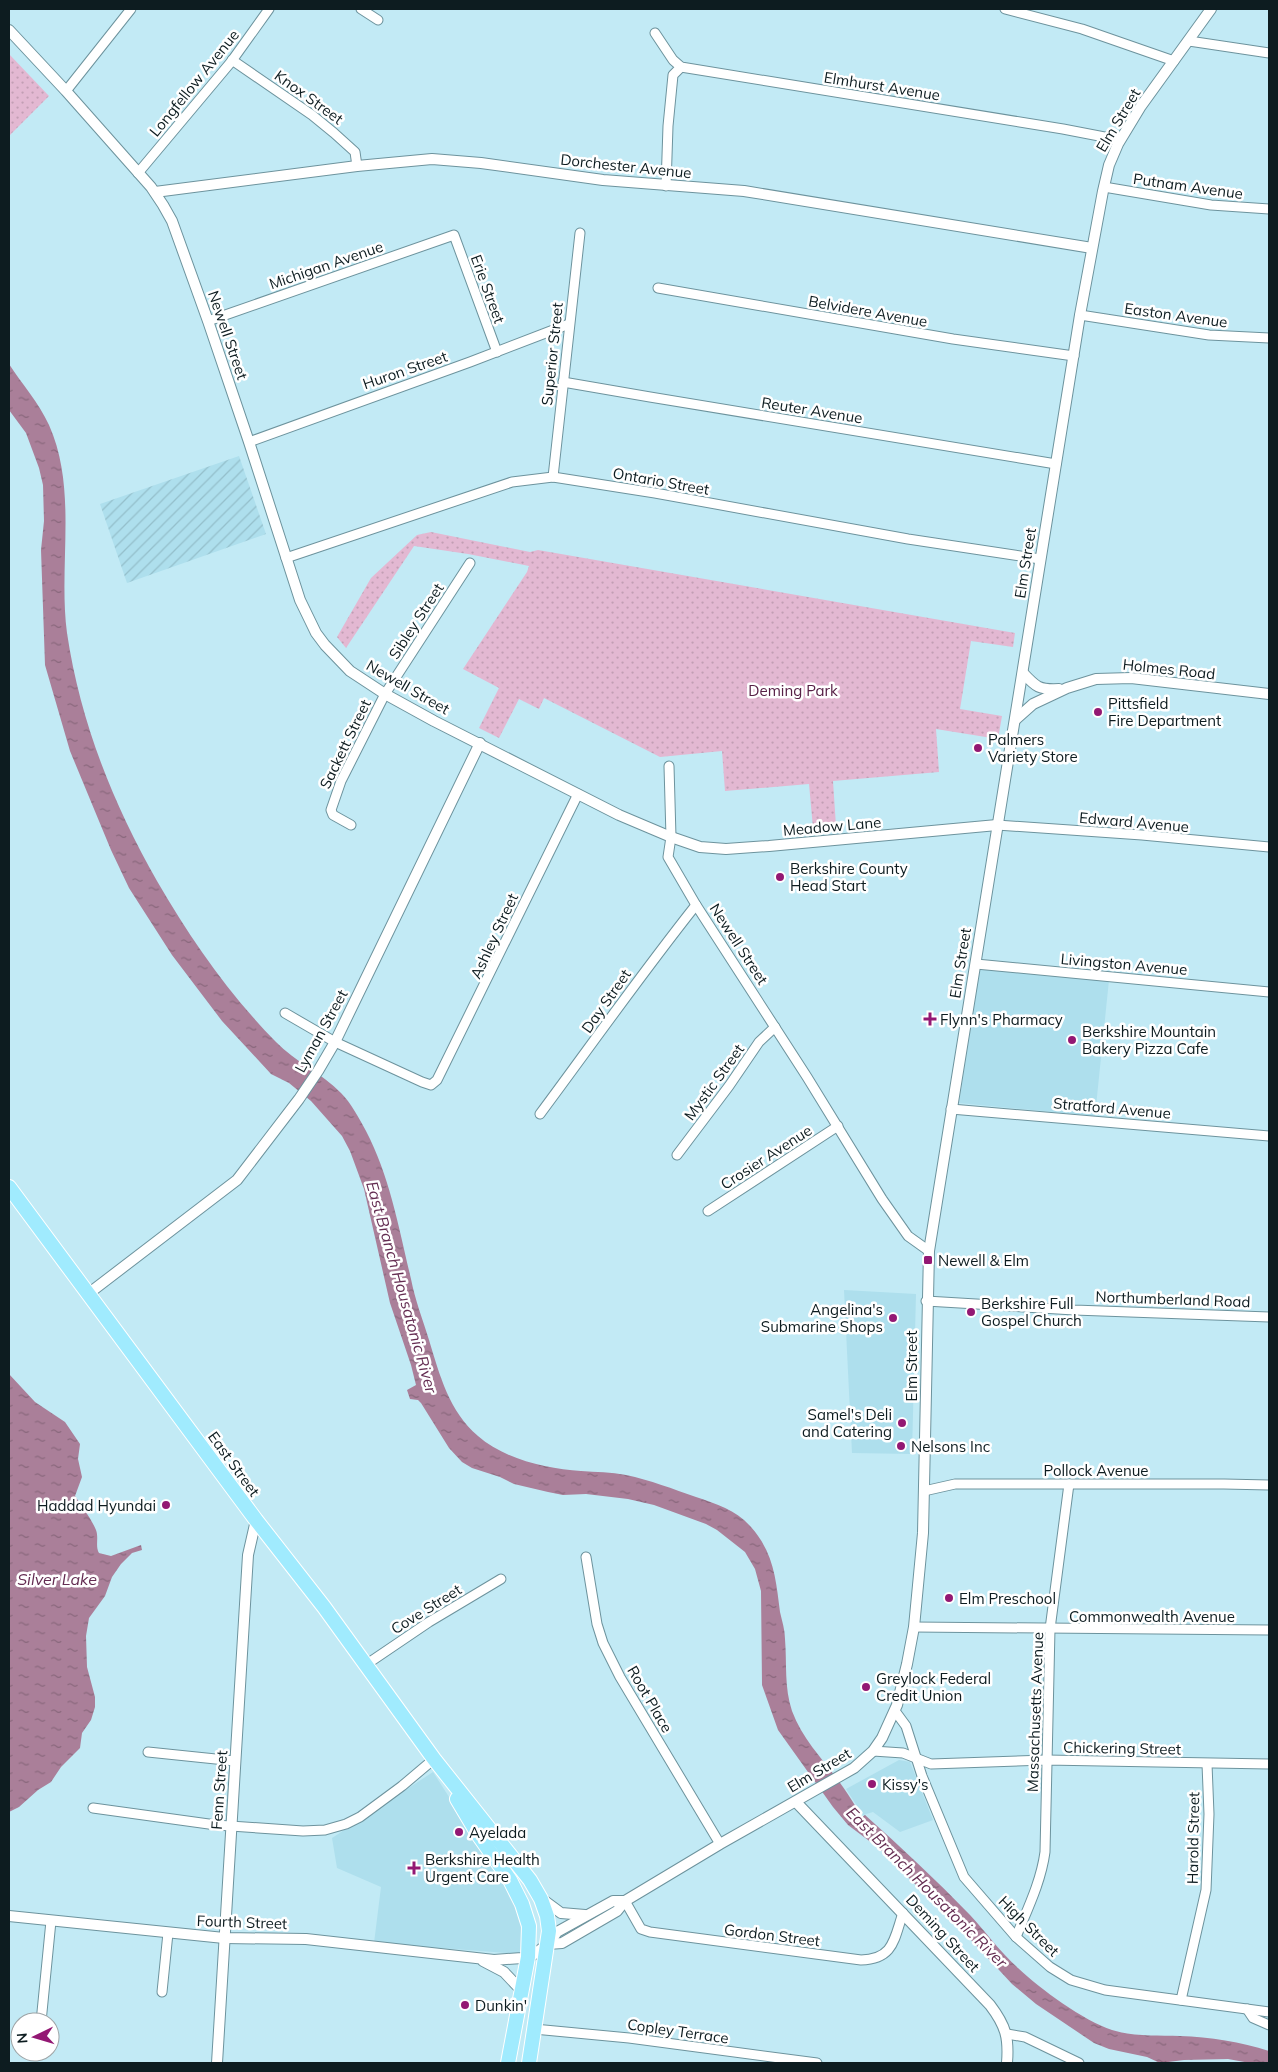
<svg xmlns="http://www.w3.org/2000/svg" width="1278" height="2072" font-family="Mulish,sans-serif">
<defs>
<pattern id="industrial-furrows" width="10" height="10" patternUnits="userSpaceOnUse" patternTransform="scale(1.25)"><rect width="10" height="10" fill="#aedfed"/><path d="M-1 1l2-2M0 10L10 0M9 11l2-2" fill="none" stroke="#94bfcb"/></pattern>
<pattern id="park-dots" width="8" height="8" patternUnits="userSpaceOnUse" patternTransform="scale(1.25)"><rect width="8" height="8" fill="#e3b8d2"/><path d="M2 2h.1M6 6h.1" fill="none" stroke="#c29eb4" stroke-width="1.8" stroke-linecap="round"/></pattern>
<pattern id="water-ripples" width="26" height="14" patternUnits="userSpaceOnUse" patternTransform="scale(1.25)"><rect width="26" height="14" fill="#aa7f99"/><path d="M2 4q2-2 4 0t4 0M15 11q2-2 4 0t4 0" fill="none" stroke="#89677c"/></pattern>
</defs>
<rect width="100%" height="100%" fill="#c2eaf5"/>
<g fill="#aedfed">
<path d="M980,969L1109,980L1095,1116L959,1103Z"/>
<path d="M844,1290L916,1294L912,1454L852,1453Z"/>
<path d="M899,1760L910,1762L933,1820L900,1832L873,1812L863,1815L846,1789Z"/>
<path d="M433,1772L517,1903L526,1936L519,1954L374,1943L381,1887L337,1868L332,1838Z"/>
</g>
<path fill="url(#industrial-furrows)" d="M239,456L266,534L127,583L100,504Z"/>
<g fill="url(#park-dots)">
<path d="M9,54L49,96L9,136Z"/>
<path d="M431,532L530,552L538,550L1015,633L1013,647L971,641L960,709L1002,716L998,739L936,729L939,772L833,781L836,826L813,828L809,784L725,791L722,751L660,757L544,698L539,709L519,699L499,738L479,728L499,688L463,669L527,572L529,566L468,554L414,546L346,648L337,637L371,578L417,535Z"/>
</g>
<g fill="url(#water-ripples)">
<path d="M9,364C22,384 39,403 49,425C78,490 58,565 67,633C80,721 113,804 157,881C191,940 229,994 276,1042C295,1062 322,1073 341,1093C351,1103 359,1118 366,1131C390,1177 399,1229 411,1279C415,1300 423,1320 429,1340C440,1376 449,1411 478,1436C504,1459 547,1469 581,1471C596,1472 611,1472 626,1475C650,1480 673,1489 696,1497C717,1504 736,1510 751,1527C774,1553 776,1580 780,1612C782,1621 785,1630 785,1639C787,1664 784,1687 792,1711C803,1741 825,1761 843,1787C850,1797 856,1807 862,1817L865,1815C901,1847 936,1880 970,1915C986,1932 1000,1952 1018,1968C1040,1989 1084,2021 1112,2030C1135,2037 1157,2035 1180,2036C1210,2037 1241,2042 1269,2051V2063H1250L1228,2059L1184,2060L1160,2063L1147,2057L1109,2049L1094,2043L1036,2004L1012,1984L974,1943L880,1849L848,1825L833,1807L778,1730L762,1685L761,1591L755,1569L745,1552L717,1530L706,1524L654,1505L628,1499L586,1494L563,1495L548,1492L514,1484L500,1477L472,1468L462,1462L449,1448L421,1403L418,1400L410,1399L407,1390L416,1385L411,1365L390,1303L364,1189L350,1151L342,1136L311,1101L289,1083L271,1074L222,1021L172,955L129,888L111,850L70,751L45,665L41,550L44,521L43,485L39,468L26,433L9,410Z"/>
<path d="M9,1374L35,1402L65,1422L80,1444L78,1459L82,1477L75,1496C82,1507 91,1518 96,1530C99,1538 95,1546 99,1553L111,1556L141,1545L142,1550L132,1553L121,1564L112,1577L105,1596L89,1618L86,1636L87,1667L95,1697V1707L91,1720L82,1733L80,1748L61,1767L51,1782L38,1790L19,1807L9,1812Z"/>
</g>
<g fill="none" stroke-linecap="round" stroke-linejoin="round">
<defs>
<g id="minor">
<path d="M361,9L378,20"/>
<path d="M1005,9L1082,29L1174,61"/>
<path d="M655,33L673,60L681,67L1063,129L1120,140"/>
<path d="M1189,41L1269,53"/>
<path d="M232,60L312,115L334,133L355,152L357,166"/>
<path d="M66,91L131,9"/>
<path d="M138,173L231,62L269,9"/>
<path d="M666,186L668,126L673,75L681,67"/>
<path d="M1104,187L1211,205L1269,209"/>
<path d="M658,288L953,339L1074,356"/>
<path d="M1080,315L1209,335L1269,338"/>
<path d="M208,321L454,235L497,352"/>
<path d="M563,382L650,397L1056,464"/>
<path d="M249,442L470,362L569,324"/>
<path d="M553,477L580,233"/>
<path d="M286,558L512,482L553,477L655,493L908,539L1040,559"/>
<path d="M669,766L671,837L668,857L696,905L807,1077L882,1199L908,1236L929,1251"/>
<path d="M351,825L333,815L331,810L341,781L385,694L470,563"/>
<path d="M997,825L1142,835L1269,847"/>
<path d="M976,964L1269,992"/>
<path d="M285,1013L335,1042L422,1082L431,1085L437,1080L578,794"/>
<path d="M951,1109L1269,1136"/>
<path d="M540,1114C592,1044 642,973 696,905"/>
<path d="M677,1155L729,1086L759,1042L775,1027"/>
<path d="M708,1211L838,1126"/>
<path d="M926,1301L1074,1310L1269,1317"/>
<path d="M924,1491L955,1484H1224L1269,1485"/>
<path d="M586,1557L597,1624L603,1643L620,1677L720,1844"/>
<path d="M914,1627L1269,1630"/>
<path d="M367,1664L429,1622L501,1579"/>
<path d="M895,1711L906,1726L922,1776L964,1877L1016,1937L1050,1967L1071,1980L1105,1990L1269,2012"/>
<path d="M873,1751L903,1753L931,1764L1046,1760L1269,1764"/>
<path d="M148,1752L235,1761"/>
<path d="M93,1808L216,1825L303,1831L325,1830L346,1824L360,1817L402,1786L434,1759"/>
<path d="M625,1901L641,1929L650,1932L861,1960C894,1959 894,1939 903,1913"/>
<path d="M1016,1937C1027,1910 1041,1882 1045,1852L1050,1629L1069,1484"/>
<path d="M162,1992L168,1933"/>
<path d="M1181,2000L1206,1890L1209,1814L1207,1764"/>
<path d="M1247,2009L1253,2018L1269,2025"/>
<path d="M41,2022L51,1921"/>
<path d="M534,2029L629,2038L817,2063"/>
<path d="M1007,2034L1025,2037L1079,2063"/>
</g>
<g id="tertiary">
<path d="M9,30L66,91L151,187L163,205L172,221L208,321L249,442L300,600L316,633L325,645L350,671L385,694L434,721L619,815L671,837L700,847L726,849L769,846L997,825"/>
<path d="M155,192L357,166L432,159L481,163L603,180L744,191L1092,248"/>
<path d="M1023,673C1036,687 1039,690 1059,689"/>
<path d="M1015,720L1033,704L1067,688L1096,679L1131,678L1269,694"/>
<path d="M88,1294L237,1180L299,1099L318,1071L335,1042L480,743"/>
<path d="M796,1802L990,2005C1006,2026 1009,2038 1007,2063"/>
<path d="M542,1899L561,1913L585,1915"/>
<path d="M9,1916L224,1938L306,1939L494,1960L522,1958L533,1955L548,1944L557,1932L613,1901H625"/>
<path d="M548,1944L562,1943L617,1911L625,1901L720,1844L854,1768L873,1751L882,1738L897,1705L907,1664L914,1627L923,1533L929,1251L1080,315L1103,191L1109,165L1118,144L1141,106L1211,9"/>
<path d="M483,1961L504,1972L521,1990"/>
<path d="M217,2063L248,1555L256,1520"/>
</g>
<g id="trunk">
<path d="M9,1187L256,1520L324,1607L434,1759L530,1880L541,1899L547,1916L549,1931L529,2063"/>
<path d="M457,1799L479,1836L510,1880L522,1904L529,1926L528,1957L508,2063"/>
</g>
</defs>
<use href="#minor" stroke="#6d939d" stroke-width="11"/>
<use href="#tertiary" stroke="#6d939d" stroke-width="12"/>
<use href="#trunk" stroke="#fff" stroke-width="16"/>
<use href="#minor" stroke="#fff" stroke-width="9"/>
<use href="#tertiary" stroke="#fff" stroke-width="10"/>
<use href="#trunk" stroke="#a0ebfe" stroke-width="14"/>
</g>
<g fill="#931873" stroke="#fff" stroke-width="2">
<circle cx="1098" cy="712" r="5"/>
<circle cx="978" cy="748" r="5"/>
<circle cx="780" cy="877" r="5"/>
<path d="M927.5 1011.5h5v5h5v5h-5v5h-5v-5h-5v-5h5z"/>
<circle cx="1072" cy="1040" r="5"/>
<rect x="923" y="1255" width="10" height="10" rx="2.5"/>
<circle cx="971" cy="1312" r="5"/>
<circle cx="893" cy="1318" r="5"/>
<circle cx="902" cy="1423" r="5"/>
<circle cx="901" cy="1446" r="5"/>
<circle cx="166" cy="1505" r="5"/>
<circle cx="949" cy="1598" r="5"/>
<circle cx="866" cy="1687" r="5"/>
<circle cx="872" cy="1784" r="5"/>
<circle cx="459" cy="1832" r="5"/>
<path d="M411.5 1860.5h5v5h5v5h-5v5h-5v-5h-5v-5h5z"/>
<circle cx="465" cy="2005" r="5"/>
</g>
<g text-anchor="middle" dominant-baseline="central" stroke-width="5" stroke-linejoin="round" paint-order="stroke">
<g font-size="15" fill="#0d1c20" stroke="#fff">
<text transform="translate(194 83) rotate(-51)">Longfellow Avenue</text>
<text transform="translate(882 86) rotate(9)">Elmhurst Avenue</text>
<text transform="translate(309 97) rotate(36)">Knox Street</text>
<text transform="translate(1118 120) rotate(-59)">Elm Street</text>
<text transform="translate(626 166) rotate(6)">Dorchester Avenue</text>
<text transform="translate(1188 186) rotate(8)">Putnam Avenue</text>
<text transform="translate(326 265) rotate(-19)">Michigan Avenue</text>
<text transform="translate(488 289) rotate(70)">Erie Street</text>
<text transform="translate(868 311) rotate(10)">Belvidere Avenue</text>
<text transform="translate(1176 315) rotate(8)">Easton Avenue</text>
<text transform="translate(228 335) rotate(71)">Newell Street</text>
<text transform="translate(552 354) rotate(-84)">Superior Street</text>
<text transform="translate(405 370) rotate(-19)">Huron Street</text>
<text transform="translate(812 410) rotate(9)">Reuter Avenue</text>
<text transform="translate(661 481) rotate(10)">Ontario Street</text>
<text transform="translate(1025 563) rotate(-81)">Elm Street</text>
<text transform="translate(416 621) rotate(-57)">Sibley Street</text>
<text transform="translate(1169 669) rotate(6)">Holmes Road</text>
<text transform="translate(408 687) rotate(30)">Newell Street</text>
<text transform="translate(345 744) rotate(-64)">Sackett Street</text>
<text transform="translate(1134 822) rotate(5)">Edward Avenue</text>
<text transform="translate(832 826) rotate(-5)">Meadow Lane</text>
<text transform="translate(494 936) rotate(-65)">Ashley Street</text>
<text transform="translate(739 944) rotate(57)">Newell Street</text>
<text transform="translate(960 963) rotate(-81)">Elm Street</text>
<text transform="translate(1124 964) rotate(5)">Livingston Avenue</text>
<text transform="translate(606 1001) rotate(-55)">Day Street</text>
<text transform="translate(321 1031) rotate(-61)">Lyman Street</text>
<text transform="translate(714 1082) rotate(-54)">Mystic Street</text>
<text transform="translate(1112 1108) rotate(5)">Stratford Avenue</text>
<text transform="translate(766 1157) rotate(-33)">Crosier Avenue</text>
<text transform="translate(1173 1299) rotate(2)">Northumberland Road</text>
<text transform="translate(911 1366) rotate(-90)">Elm Street</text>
<text transform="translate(234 1464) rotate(54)">East Street</text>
<text x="1096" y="1470">Pollock Avenue</text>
<text transform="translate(426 1609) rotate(-32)">Cove Street</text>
<text x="1152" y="1616">Commonwealth Avenue</text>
<text transform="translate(650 1699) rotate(60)">Root Place</text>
<text transform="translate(1035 1712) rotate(-88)">Massachusetts Avenue</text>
<text transform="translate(1122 1748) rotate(1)">Chickering Street</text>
<text transform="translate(819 1770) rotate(-31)">Elm Street</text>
<text transform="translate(219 1790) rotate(-86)">Fenn Street</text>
<text transform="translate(1193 1838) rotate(-89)">Harold Street</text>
<text transform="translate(242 1922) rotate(2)">Fourth Street</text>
<text transform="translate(1029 1926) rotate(45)">High Street</text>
<text transform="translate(943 1933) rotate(47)">Deming Street</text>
<text transform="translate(772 1935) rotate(7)">Gordon Street</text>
<text transform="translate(678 2031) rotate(8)">Copley Terrace</text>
</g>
<g font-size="15" fill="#572046" stroke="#fff">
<text x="793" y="690">Deming Park</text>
</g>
<g font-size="15" fill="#0d1c20" stroke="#fff" text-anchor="start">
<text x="1108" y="703">Pittsfield<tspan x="1108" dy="17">Fire Department</tspan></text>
<text x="988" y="739">Palmers<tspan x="988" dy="17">Variety Store</tspan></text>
<text x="790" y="868">Berkshire County<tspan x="790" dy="17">Head Start</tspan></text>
<text x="940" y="1019">Flynn's Pharmacy</text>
<text x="1082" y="1031">Berkshire Mountain<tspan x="1082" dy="17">Bakery Pizza Cafe</tspan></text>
<text x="938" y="1260">Newell &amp; Elm</text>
<text x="981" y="1303">Berkshire Full<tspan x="981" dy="17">Gospel Church</tspan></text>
<text x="883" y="1309" text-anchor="end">Angelina's<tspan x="883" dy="17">Submarine Shops</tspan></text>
<text x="892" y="1414" text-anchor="end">Samel's Deli<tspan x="892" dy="17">and Catering</tspan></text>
<text x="911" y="1446">Nelsons Inc</text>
<text x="156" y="1505" text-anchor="end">Haddad Hyundai</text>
<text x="959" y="1598">Elm Preschool</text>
<text x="876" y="1678">Greylock Federal<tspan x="876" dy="17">Credit Union</tspan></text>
<text x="882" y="1784">Kissy's</text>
<text x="469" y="1832">Ayelada</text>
<text x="425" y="1859">Berkshire Health<tspan x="425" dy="17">Urgent Care</tspan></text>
<text x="475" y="2005">Dunkin'</text>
</g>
<g font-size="16" font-style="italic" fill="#642d52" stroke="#fff">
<text transform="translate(402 1287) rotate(74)">East Branch Housatonic River</text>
<text x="57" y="1579">Silver Lake</text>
<text transform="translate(927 1887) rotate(45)">East Branch Housatonic River</text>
</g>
</g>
<rect width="1278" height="2072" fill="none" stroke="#0d1c20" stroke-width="20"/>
<g transform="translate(35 2037) rotate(265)"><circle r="24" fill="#ffffff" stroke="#9ea4a6"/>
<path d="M0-4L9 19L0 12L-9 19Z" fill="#931873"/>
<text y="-8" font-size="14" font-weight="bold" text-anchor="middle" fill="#0d1c20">N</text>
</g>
</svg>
